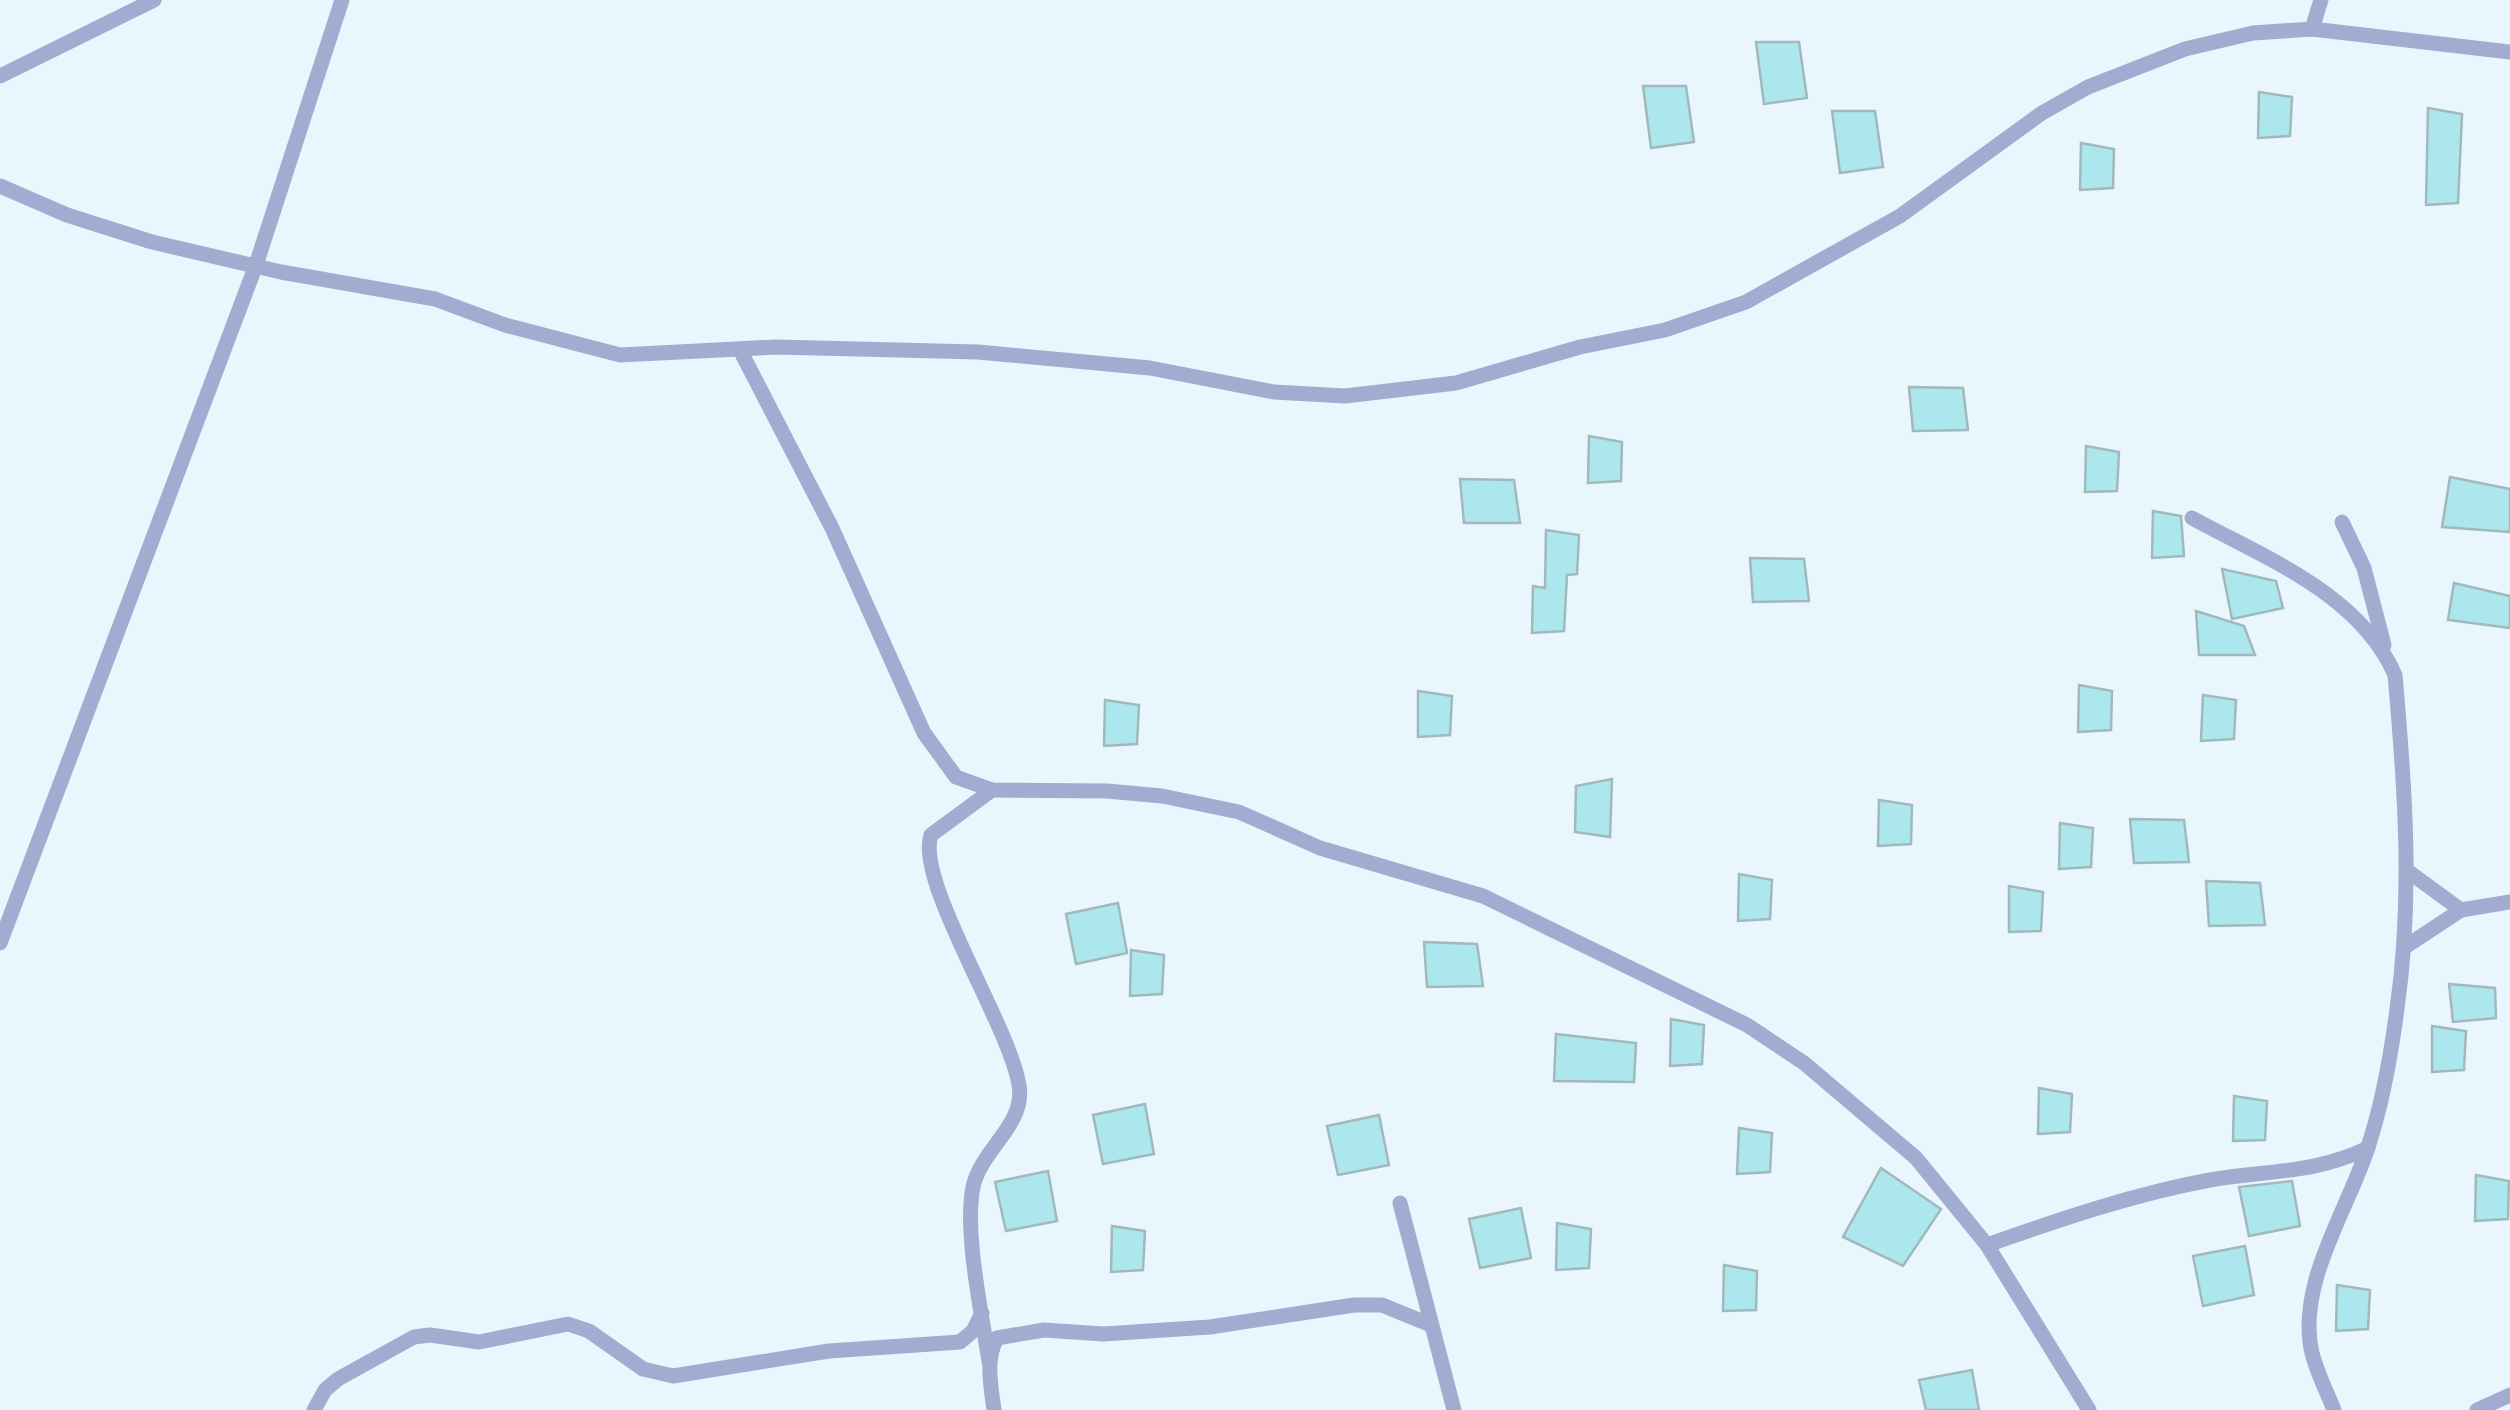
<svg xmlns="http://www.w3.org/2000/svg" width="2510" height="1410" font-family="Mulish,sans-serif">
<rect width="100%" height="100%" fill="#eaf6fe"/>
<g fill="#ade7ee" stroke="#a1b9bb" stroke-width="2.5">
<path d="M1756,42H1799L1807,98L1764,104Z"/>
<path d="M1643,86H1686L1694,142L1651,148Z"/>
<path d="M2259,92L2292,97L2290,136L2258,138Z"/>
<path d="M2428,108L2462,114L2458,203L2426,205Z"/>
<path d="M1832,111H1875L1883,167L1840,173Z"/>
<path d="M2081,143L2114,149L2113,188L2080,190Z"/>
<path d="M1909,387L1963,388L1968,430L1913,431Z"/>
<path d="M1589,436L1622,442L1621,481L1588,483Z"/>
<path d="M2086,446L2119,452L2117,491L2085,492Z"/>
<path d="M2450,477L2510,489V532L2442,527Z"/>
<path d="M1460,479L1514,480L1520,523H1464Z"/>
<path d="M2153,511L2181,516L2184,556L2152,558Z"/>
<path d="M1546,530L1579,535L1577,574L1567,575L1564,631L1532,633L1533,586L1545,588Z"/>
<path d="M1750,558L1804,559L1809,601L1753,602Z"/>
<path d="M2222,569L2276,581L2283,608L2232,619Z"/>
<path d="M2454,583L2510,596V628L2448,620Z"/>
<path d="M2196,611L2244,626L2255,655H2199Z"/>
<path d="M2079,685L2112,691L2111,730L2078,732Z"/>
<path d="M1418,691L1452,696L1450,735L1418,737Z"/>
<path d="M2203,695L2236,700L2234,739L2201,741Z"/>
<path d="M1105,700L1139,705L1137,744L1104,746Z"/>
<path d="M1612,779L1610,837L1575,832L1576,786Z"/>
<path d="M1879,800L1912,805L1911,844L1878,846Z"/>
<path d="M2130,819L2184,820L2189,862L2134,863Z"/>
<path d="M2060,823L2093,828L2091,867L2059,869Z"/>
<path d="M1739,874L1772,880L1770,919L1738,921Z"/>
<path d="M2206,881L2260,883L2265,925L2209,926Z"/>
<path d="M2009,886L2043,892L2041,931L2009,932Z"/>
<path d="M1118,903L1127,953L1076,964L1066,914Z"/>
<path d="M1424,942L1477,944L1483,986L1427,987Z"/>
<path d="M1131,950L1164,955L1162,994L1130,996Z"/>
<path d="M2449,984L2495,988L2496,1018L2453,1022Z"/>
<path d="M1671,1019L1704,1025L1702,1064L1670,1066Z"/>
<path d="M2432,1026L2466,1031L2464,1070L2432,1072Z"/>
<path d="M1556,1034L1636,1043L1634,1082L1554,1081Z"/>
<path d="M2039,1088L2072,1094L2070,1132L2038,1134Z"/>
<path d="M2234,1096L2267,1101L2265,1140L2233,1141Z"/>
<path d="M1145,1104L1154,1154L1103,1164L1093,1115Z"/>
<path d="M1379,1115L1389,1165L1338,1175L1327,1126Z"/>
<path d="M1739,1128L1772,1133L1770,1172L1737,1174Z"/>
<path d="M1881,1168L1941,1209L1903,1266L1843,1237Z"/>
<path d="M1048,1171L1057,1221L1006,1231L995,1182Z"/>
<path d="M2476,1175L2509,1181L2508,1219L2475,1221Z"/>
<path d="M2292,1181L2300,1226L2249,1236L2239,1187Z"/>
<path d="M1521,1208L1531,1258L1480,1268L1469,1219Z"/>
<path d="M1557,1223L1591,1229L1589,1268L1556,1270Z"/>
<path d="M1112,1226L1145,1231L1143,1270L1111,1272Z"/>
<path d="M2245,1246L2254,1295L2203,1306L2193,1256Z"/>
<path d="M1724,1265L1757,1271L1756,1310L1723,1311Z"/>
<path d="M2337,1285L2370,1290L2368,1329L2336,1331Z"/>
<path d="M1972,1370L1979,1410H1926L1919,1380Z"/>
</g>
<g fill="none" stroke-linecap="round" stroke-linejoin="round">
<g stroke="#a1acd0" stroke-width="15">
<path d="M2312,29L2321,0"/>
<path d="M0,76L154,0"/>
<path d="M0,186L67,215L152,242L281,272L435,299L505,325L620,355L776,347L978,352L1150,368L1274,392L1345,396L1456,383L1580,347L1665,330L1746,302L1900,216L2042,113L2088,87L2185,49L2253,33L2312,29L2510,52"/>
<path d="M740,350L832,528L924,733L956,777L992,790L1107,791L1162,796L1239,812L1320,848L1483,896L1747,1025L1804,1063L1916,1158L1987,1245L2089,1410"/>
<path d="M2192,518C2265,558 2360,594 2395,675C2405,787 2413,897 2397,1009C2391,1055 2382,1106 2367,1150C2347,1211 2296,1286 2312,1353C2317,1373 2327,1392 2334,1410"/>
<path d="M2342,522L2364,568L2384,645"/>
<path d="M2409,872L2461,910"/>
<path d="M0,943L256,265L342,0"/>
<path d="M2405,947L2461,910L2510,902"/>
<path d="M1400,1203L1454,1410"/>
<path d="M1987,1245C2061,1219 2134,1194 2210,1180C2268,1170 2314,1174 2368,1148"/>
<path d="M989,1362C982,1314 964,1233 973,1187C981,1149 1026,1125 1019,1085C1009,1024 915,881 931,835L992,790"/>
<path d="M314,1410L325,1390L338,1379L414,1337L430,1335L479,1342L568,1324L589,1331L643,1369L673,1376L829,1351L960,1342L973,1331L982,1313"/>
<path d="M994,1410C991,1386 985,1360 997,1338L1044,1330L1103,1334L1210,1327L1354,1305H1382L1431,1325"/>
<path d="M2477,1410L2510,1395"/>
</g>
</g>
</svg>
